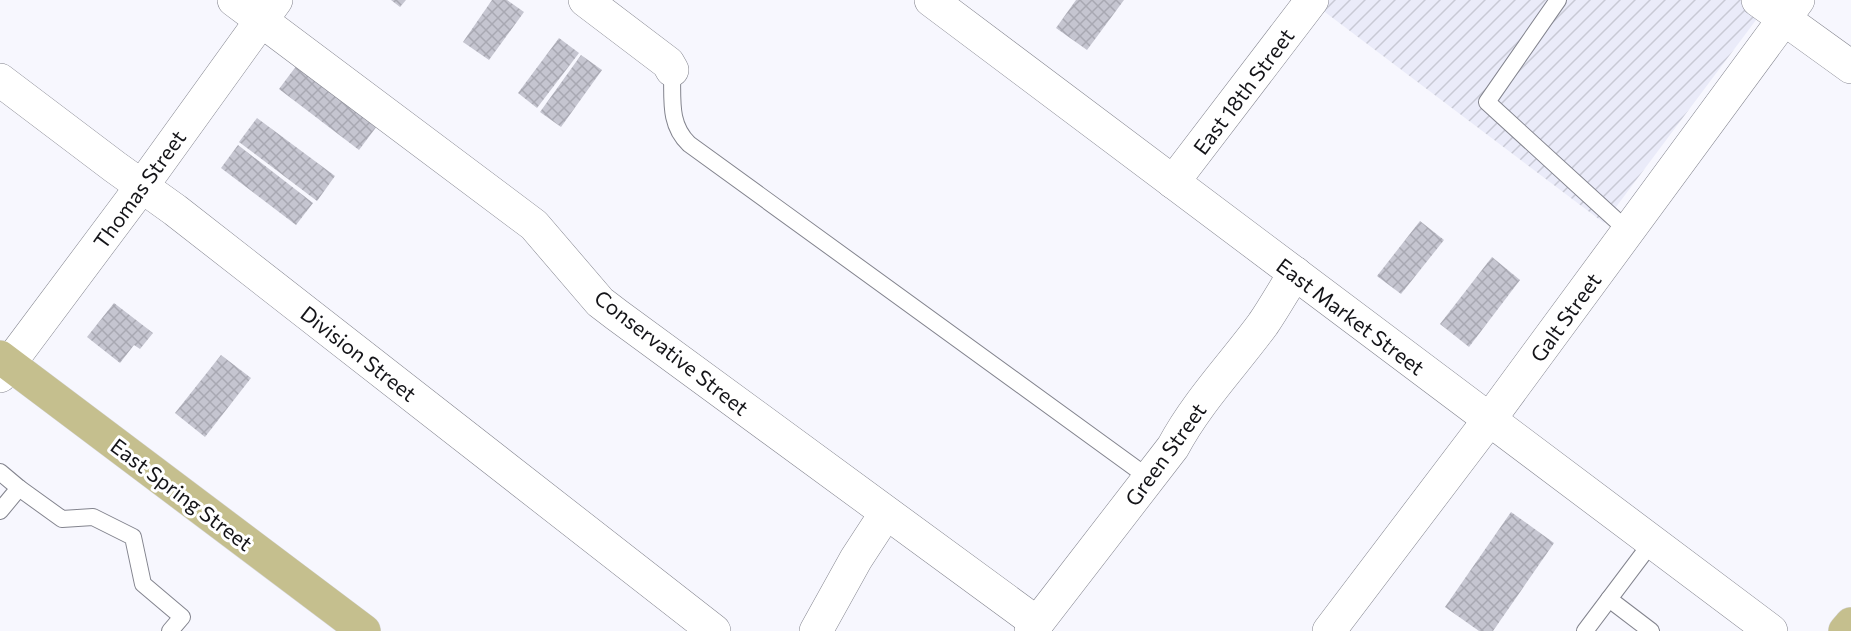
<svg xmlns="http://www.w3.org/2000/svg" width="1851" height="631" font-family="Commissioner,sans-serif">
<defs>
<pattern id="industrial-furrows" width="10" height="10" patternUnits="userSpaceOnUse" patternTransform="scale(1.5)"><rect width="10" height="10" fill="#eaebf9"/><path d="M-1 1l2-2M0 10L10 0M9 11l2-2" fill="none" stroke="#c8c9d5"/></pattern>
<pattern id="building-cross-hatch" width="8" height="8" patternUnits="userSpaceOnUse" patternTransform="scale(1.5)"><rect width="8" height="8" fill="#c5c5d0"/><path d="M0 0l8 8M0 8l8-8" fill="none" stroke="#a8a8b2"/></pattern>
</defs>
<rect width="100%" height="100%" fill="#f7f7fe"/>
<path fill="url(#industrial-furrows)" d="M1309,0H1771L1604,223Z"/>
<g fill="url(#building-cross-hatch)">
<path d="M391,0H406L400,7Z"/>
<path d="M492,0H507L524,12L489,60L463,42Z"/>
<path d="M1076,0H1124L1087,50L1056,28Z"/>
<path d="M559,38L579,53L537,108L518,93Z"/>
<path d="M581,55L602,70L561,127L540,112Z"/>
<path d="M297,65L377,126L359,150L279,89Z"/>
<path d="M257,118L335,176L317,201L239,142Z"/>
<path d="M238,145L313,203L296,225L221,168Z"/>
<path d="M1420,221L1444,240L1401,294L1377,276Z"/>
<path d="M1492,257L1520,280L1469,347L1440,324Z"/>
<path d="M114,303L153,333L140,349L134,345L120,363L87,337Z"/>
<path d="M221,355L251,378L205,437L175,413Z"/>
<path d="M1511,512L1554,543L1493,631H1479L1445,607Z"/>
</g>
<g fill="none" stroke-linecap="round" stroke-linejoin="round">
<defs>
<g id="lane">
<path d="M1558,0L1487,102L1628,231"/>
<path d="M672,70C673,98 668,124 689,144L1149,478"/>
<path d="M0,472L19,488L0,511"/>
<path d="M19,488L62,519L93,517L133,537L143,584L182,617L170,631"/>
<path d="M1609,599L1651,631"/>
<path d="M1585,631L1652,542"/>
</g>
<g id="street">
<path d="M234,0L534,225L600,302L617,315L1037,623"/>
<path d="M585,0L668,63L672,70"/>
<path d="M931,0L1771,631"/>
<path d="M1758,0L1851,67"/>
<path d="M0,80L115,167L175,210L714,631"/>
<path d="M1173,182L1312,0"/>
<path d="M0,376L142,186L276,0"/>
<path d="M816,631L856,559L886,513"/>
<path d="M1031,631L1173,447C1197,402 1233,365 1263,324C1274,308 1284,290 1295,273"/>
<path d="M1329,631L1489,420L1798,0"/>
</g>
<g id="primary">
<path d="M0,357L364,631"/>
<path d="M1845,631L1851,624"/>
</g>
</defs>
<use href="#lane" stroke="#83848e" stroke-width="18"/>
<use href="#street" stroke="#83848e" stroke-width="34"/>
<use href="#primary" stroke="#d5d5d5" stroke-width="34"/>
<use href="#lane" stroke="#fff" stroke-width="16"/>
<use href="#street" stroke="#fff" stroke-width="33"/>
<use href="#primary" stroke="#c5bf8e" stroke-width="33"/>
</g>
<g text-anchor="middle" dominant-baseline="central" stroke-width="6" stroke-linejoin="round" paint-order="stroke">
<g font-size="21" fill="#141418" stroke="#fff">
<text transform="translate(1243 91) rotate(-53)">East 18th Street</text>
<text transform="translate(139 189) rotate(-54)">Thomas Street</text>
<text transform="translate(1351 316) rotate(37)">East Market Street</text>
<text transform="translate(1565 317) rotate(-54)">Galt Street</text>
<text transform="translate(672 352) rotate(38)">Conservative Street</text>
<text transform="translate(359 353) rotate(38)">Division Street</text>
<text transform="translate(1165 454) rotate(-54)">Green Street</text>
<text transform="translate(182 494) rotate(37)">East Spring Street</text>
</g>
</g>
</svg>
